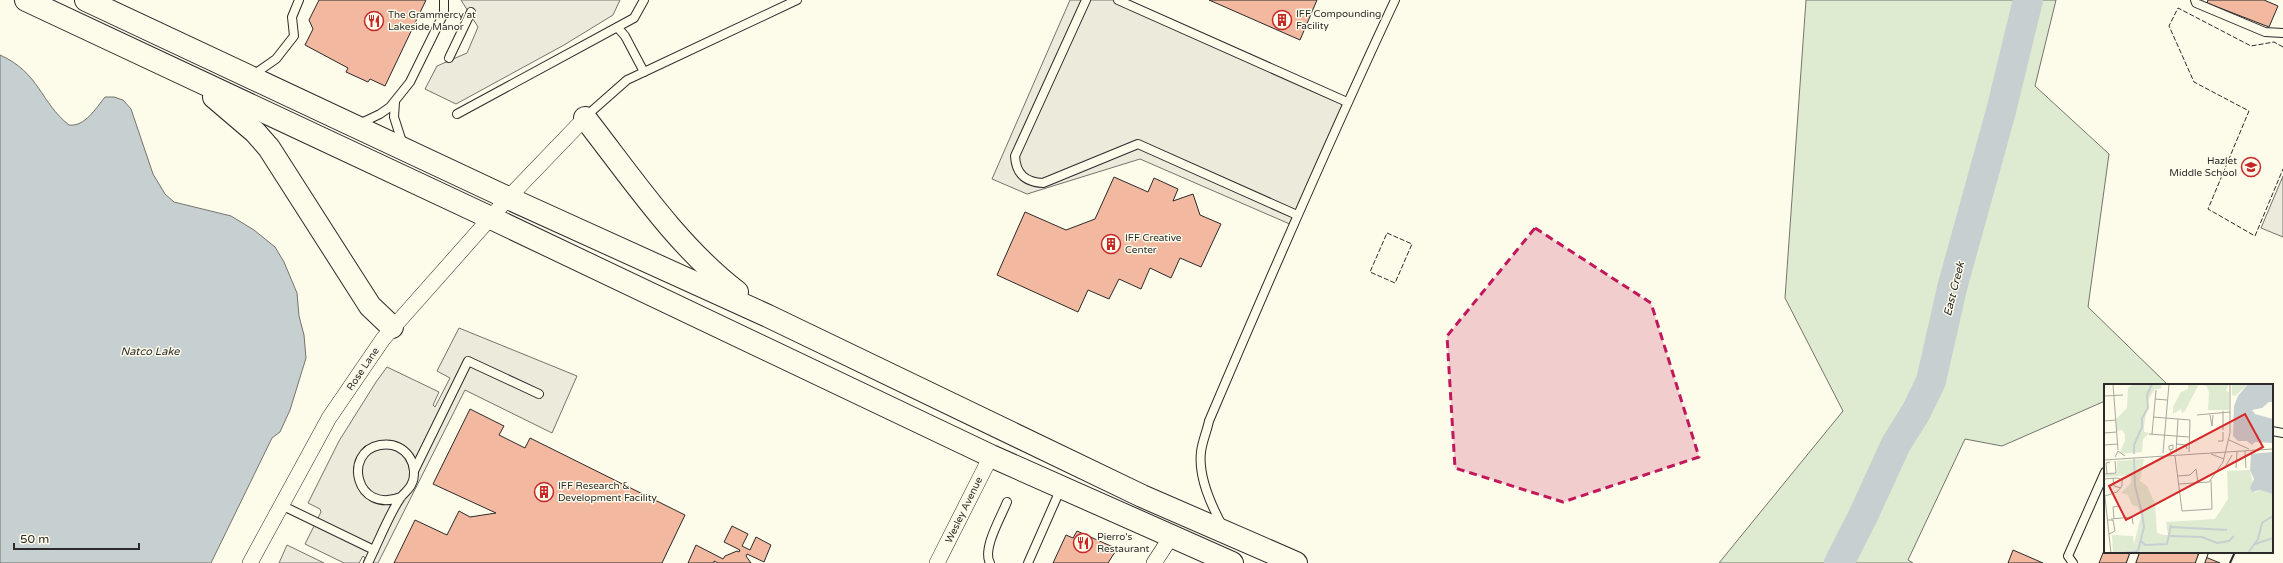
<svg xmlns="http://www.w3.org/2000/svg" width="2283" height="563" font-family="'Varela Round',sans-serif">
<rect width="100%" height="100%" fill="#fdfbea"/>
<path fill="#deebd1" stroke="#74746e" d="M1806,0H2056L2035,86L2109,154L2088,307L2167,384L2105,385V401L2002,446L1965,439L1908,560L1913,563H1719L1843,411L1785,298Z"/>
<g fill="#eceadb" stroke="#74746e">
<path d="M461,0H620L613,15L564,45L456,104L425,89L437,66L467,53L478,27Z"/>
<path d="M1070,0H1115L1347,102L1292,225L1140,159L1027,194L992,179Z"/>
<path d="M2283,176V237L2261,228Z"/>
<path d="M459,328L577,376L552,433L465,390L378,563H363L365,558L363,556L359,563H344L305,544L321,512L320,509L308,503L339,441L376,382L387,367L439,392L433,405L435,407L450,378L437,371Z"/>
<path d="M287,545L324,563H279Z"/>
</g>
<path fill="#c7d0d0" stroke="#74746e" d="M0,55C40,73 40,102 69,125C85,127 96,108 105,97H114L123,100L131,109L153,174L165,194L174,202L231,216L254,230L275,247L284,262L297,293L299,316L304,335L306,358L290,410L280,432L272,438L211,563H0Z"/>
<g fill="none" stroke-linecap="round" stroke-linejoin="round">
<path stroke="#c7d0d0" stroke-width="30" d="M1839,563L1863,516L1896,444L1916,412L1931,381L1952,288L2001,111L2028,0"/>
</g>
<g fill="#f2b8a0" stroke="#2b2b2b">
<path d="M319,0H426L385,86L370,79L368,82L346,72L348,68L305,45L313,29L309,20Z"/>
<path d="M1209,0H1317L1300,40Z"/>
<path d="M2208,0H2264L2278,6L2269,27L2207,3Z"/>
<path d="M1114,177L1148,192L1154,178L1178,189L1173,201L1193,194L1200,215L1221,224L1201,267L1180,258L1171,278L1150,268L1141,289L1119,279L1109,299L1088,290L1078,312L997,275L1025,212L1066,230L1095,219Z"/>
<path d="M470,409L504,426L499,435L525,448L530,438L685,515L662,563H394L415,520L447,535L459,511L470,517L496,513L433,484Z"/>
<path d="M732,526L748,534L742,546L750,550L756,537L771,545L764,562L747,554L746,556L751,563H718L714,561V563H688L696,545L723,559L725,556L737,551L739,552L740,550L724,542Z"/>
<path d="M1077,531L1113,547L1111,551L1115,552L1108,563H1053L1066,535L1073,538Z"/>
<path d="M2105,548V552H2193L2220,563H2099Z"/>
<path d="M2013,550L2043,563H2008Z"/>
</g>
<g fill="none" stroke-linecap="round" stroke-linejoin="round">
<defs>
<g id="lane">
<path d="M1086,0L1015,156C1016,174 1025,182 1043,183L1138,144L1297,215"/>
<path d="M1118,0L1347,102"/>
<path d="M2195,0L2196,3L2265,32L2283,33"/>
<path d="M618,28L625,36L644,72"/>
<path d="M449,58L471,12"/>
<path d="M253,75L276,59L294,36L292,17L299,0"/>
<path d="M395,102L394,117L403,145"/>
<path d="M457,114L634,18L644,0"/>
<path d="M585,117L627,80L797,0"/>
<path d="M359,124L380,114L390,107L410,82L444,13V0"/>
<path d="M2272,431L2283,433"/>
<path d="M414,471L468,361L539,394"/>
<path d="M281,505L374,550"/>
<path d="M1223,527C1211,505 1198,477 1201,452C1202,442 1207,431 1209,421C1269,280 1330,139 1395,0"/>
<path d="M368,563C378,543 389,514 401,497C405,492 410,489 412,483C414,480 414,475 414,471C413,460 408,452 398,447C392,444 386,444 380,445C342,452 356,515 401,497"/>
<path d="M990,563C982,549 1001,517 1007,502"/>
<path d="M1028,563L1061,488"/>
<path d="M2073,563L2068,556L2105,472"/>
<path d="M2131,563L2135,552"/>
<path d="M2200,563L2204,552"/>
</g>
<g id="street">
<path d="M250,563L329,418L383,339L508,198L585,118"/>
<path d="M937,563L991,456"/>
<path d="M1154,563L1171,537"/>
</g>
<g id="highway">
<path d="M26,0L491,218L991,456L1232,563"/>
<path d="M86,0L508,198L768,316L1142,496L1296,563"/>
<path d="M214,97L255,132L269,148L370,306L392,327"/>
<path d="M585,118C631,177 677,246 737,292"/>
</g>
</defs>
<use href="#lane" stroke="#2b2b2b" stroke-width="10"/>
<use href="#street" stroke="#2b2b2b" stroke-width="16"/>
<use href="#highway" stroke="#2b2b2b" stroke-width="24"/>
<use href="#lane" stroke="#fdfbea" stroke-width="8"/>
<use href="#street" stroke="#fdfbea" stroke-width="15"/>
<use href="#highway" stroke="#fdfbea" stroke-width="22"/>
<g stroke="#2b2b2b" stroke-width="1" stroke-dasharray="5 2" stroke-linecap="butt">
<path d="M2283,47L2274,42L2251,46L2178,8L2169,26L2194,82L2249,111L2208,209L2255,236L2283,169"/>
<path d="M1387,233L1412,244L1395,283L1370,272Z"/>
</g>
<path stroke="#2b2b2b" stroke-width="2" d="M2230,563L2235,552"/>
</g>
<path fill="#c2185b" fill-opacity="0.2" stroke="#c2185b" stroke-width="3" stroke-dasharray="8 5" stroke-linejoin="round" d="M1535,228L1651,303L1699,457L1563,502L1455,468L1447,336Z"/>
<defs>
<symbol id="building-ring" viewBox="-11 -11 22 22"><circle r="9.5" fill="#fdfbea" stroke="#c62828" stroke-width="1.5"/><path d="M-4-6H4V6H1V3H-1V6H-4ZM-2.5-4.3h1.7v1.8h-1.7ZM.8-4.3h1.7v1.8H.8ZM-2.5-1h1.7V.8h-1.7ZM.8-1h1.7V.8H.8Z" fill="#c62828"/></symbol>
<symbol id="restaurant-ring" viewBox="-11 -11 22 22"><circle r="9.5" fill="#fdfbea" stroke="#c62828" stroke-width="1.5"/><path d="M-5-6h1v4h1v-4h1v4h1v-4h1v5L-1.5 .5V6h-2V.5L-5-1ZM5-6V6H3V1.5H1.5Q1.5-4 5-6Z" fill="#c62828"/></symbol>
<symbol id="school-ring" viewBox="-11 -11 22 22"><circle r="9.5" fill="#fdfbea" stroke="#c62828" stroke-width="1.5"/><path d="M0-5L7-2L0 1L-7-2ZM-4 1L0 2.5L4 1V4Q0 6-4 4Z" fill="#c62828"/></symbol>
</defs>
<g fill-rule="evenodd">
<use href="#building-ring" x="1271" y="9" width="22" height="22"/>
<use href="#restaurant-ring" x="363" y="10" width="22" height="22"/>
<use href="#school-ring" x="2240" y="156" width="22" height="22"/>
<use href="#building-ring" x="1100" y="233" width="22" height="22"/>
<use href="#building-ring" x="533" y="481" width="22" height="22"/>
<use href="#restaurant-ring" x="1072" y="532" width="22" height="22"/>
</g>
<g text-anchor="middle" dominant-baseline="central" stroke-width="3" stroke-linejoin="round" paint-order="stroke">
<g font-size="10" fill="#2b2b2b" stroke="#fdfbea" text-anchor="start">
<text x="1296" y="14">IFF Compounding<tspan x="1296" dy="12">Facility</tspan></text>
<text x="388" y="15">The Grammercy at<tspan x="388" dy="12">Lakeside Manor</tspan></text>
<text x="2237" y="161" text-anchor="end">Hazlet<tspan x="2237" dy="12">Middle School</tspan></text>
<text x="1125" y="238">IFF Creative<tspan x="1125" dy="12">Center</tspan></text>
<text x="558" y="486">IFF Research &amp;<tspan x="558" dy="12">Development Facility</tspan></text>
<text x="1097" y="537">Pierro's<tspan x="1097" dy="12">Restaurant</tspan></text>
</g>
<g font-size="10" fill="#2b2b2b" stroke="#fdfbea">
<text transform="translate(363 369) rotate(-56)">Rose Lane</text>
<text transform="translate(964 510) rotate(-64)">Wesley Avenue</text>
</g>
<g font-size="11" font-style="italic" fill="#2b2b2b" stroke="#fdfbea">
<text transform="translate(1954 289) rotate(-76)">East Creek</text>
<text x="150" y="351">Natco Lake</text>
</g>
</g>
<g transform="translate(2104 384)">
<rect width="169" height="169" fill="#fdfbea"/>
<path d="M30,0H57V5H51L45,14L40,42V48L45,49L39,55L38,68L15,70L21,57V50L18,46L13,47L12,35L23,24L24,4ZM84,0H125L122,7L125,8V26H104L105,9L103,2L95,0L81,27L78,29L77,25L69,30V23L77,8L84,5ZM128,0H144L131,12L128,11ZM40,75L36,97L43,102L51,120L53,149L60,151H64L62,138L111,135L124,115L123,87L146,86L151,109L156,106L169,110V169H9L8,151L29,152L30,160L37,132L34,123L28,121L24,111L17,109L27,99V91L0,93V91L13,89V77Z" fill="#deebd1"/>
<path d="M144,0H169V18H165L158,24L148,26L151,30L169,35V59L151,58L148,61L143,57H134L129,52L130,22L134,12ZM169,68V110L156,106L148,108L146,104L150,95L146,86L147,70Z" fill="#c7d0d0"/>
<path fill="none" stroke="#c7d0d0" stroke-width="2" d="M30,70V61L38,43V34L44,24L43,11L48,0M30,75L31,102L38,129M67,143L123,146M66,152L98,153L113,159L125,157L130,152M37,157L41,161L63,160L67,141M151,160L169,154M21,169L34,167L40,143L38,129M144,169L154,155L158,139L169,132"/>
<path fill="none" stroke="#a9a89e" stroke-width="1" d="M9,0L14,66M0,12L19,11M51,15L63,16M119,27V46M93,31L126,28M106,31L108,42L109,31M49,33L86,36L85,68M0,37L12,36M0,49L13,48M45,50L85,53M48,50L52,6M125,56L145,65M114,57H119V48M72,60L82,61L83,65M0,61L14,60M66,66L69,65V61L65,62V65L68,69M141,67L142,84M72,68L74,35M59,69L65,0M107,70L120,75M71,72L78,127L108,125L107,96M11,73L14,67L21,72M0,76L169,65M132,84L133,68M120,85L128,71M0,90L12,89L11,77M3,90L2,79L6,78M74,92L86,91L92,85L94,99M9,94L10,102L17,104M0,95L13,94L18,96V102L13,108L1,112M75,100L105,98L119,78L126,49V0M0,104L7,169M10,134L9,123L15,122M7,135L28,133L29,140M4,136H9L11,147L5,150"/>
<path fill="#d62828" fill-opacity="0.15" stroke="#d62828" stroke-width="2" d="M141,30L159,63L22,136L5,102Z"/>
<rect width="169" height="169" fill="none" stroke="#2b2b2b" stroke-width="2"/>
</g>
<path d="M14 543v6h125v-6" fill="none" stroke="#2b2b2b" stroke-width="2"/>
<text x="20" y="543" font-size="12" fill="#2b2b2b" stroke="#fdfbea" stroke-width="3" paint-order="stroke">50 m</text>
</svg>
